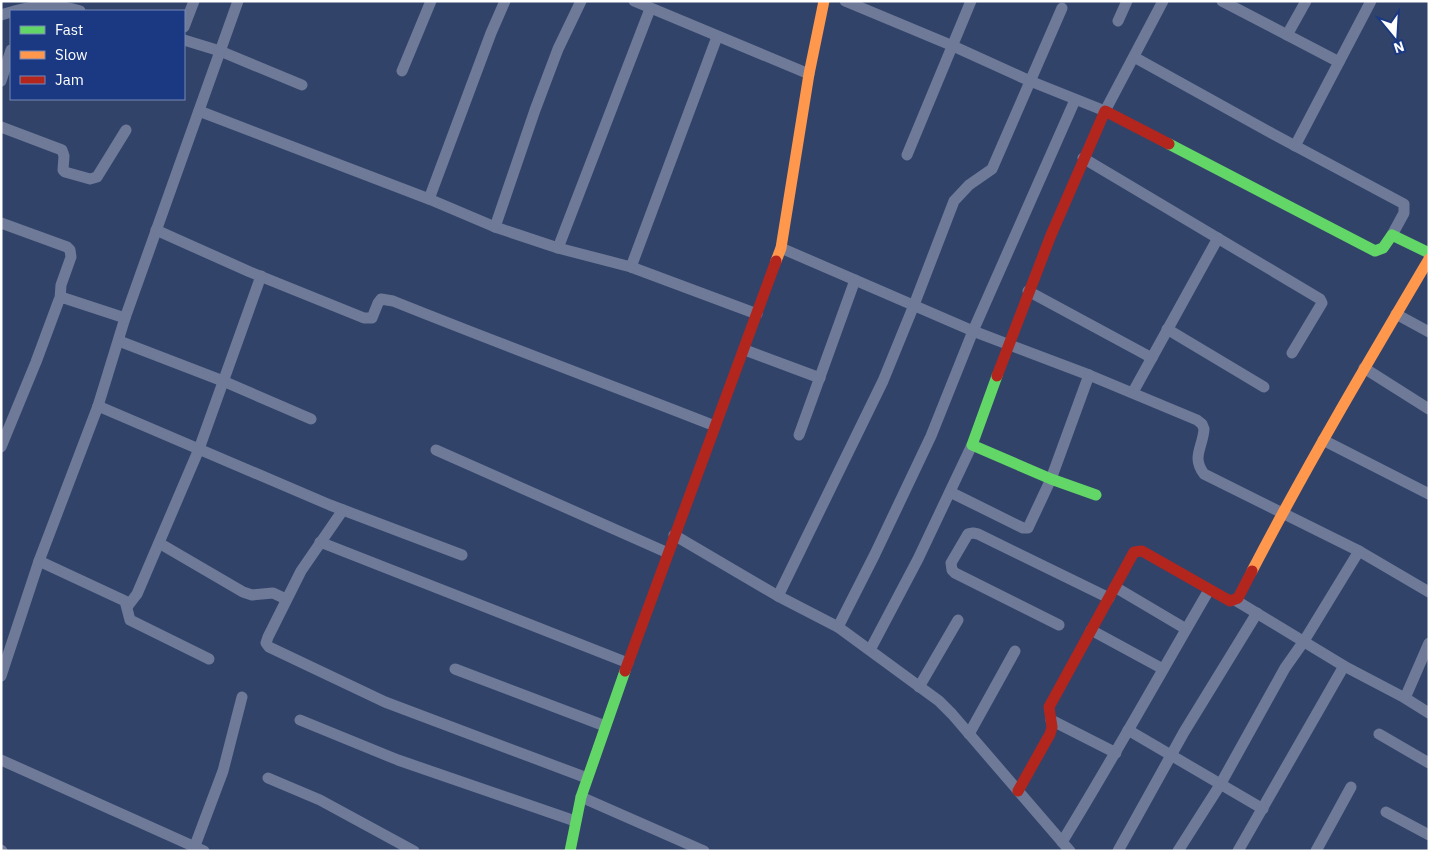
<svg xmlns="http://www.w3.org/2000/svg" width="1430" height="852" font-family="'IBM Plex Sans',sans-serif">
<rect width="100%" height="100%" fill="#32436a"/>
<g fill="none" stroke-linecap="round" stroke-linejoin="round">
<g stroke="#6e7a98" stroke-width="11">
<path d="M634,1L809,74"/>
<path d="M845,1L953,46L1030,81L1105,111L1163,1"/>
<path d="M1222,1L1339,62"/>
<path d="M14,11C37,5 57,3 80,11"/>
<path d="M1,15L11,12"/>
<path d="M1118,21L1127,1"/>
<path d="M184,27L194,1"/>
<path d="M1287,35L1306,1"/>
<path d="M184,40L220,51L302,85"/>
<path d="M1134,57L1273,134L1404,204V213L1392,235"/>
<path d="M402,71L431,1"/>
<path d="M1,81L11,50"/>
<path d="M199,111L429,199L495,227L558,248L631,267L757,314"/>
<path d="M1,127L62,150L64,156L63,170L65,172L90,179L97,177L126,130"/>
<path d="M1295,146L1371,1"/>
<path d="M907,155L971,1"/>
<path d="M1083,158L1320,299L1322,303L1292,353"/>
<path d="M429,199L491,33L505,1"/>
<path d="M1,223L67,247L70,250L71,257L61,285L60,299"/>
<path d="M495,227L535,110L558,49L581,1"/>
<path d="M156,230L250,272L364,318H372L378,303L381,299L393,301C500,344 608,384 715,426"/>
<path d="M558,248L650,9"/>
<path d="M781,248L973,331L1089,375L1197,420L1202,424L1204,429C1203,447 1191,457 1204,474L1359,551L1429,592"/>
<path d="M631,267L717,37"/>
<path d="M1028,291L1152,358"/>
<path d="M1396,314L1429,332"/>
<path d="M1167,329L1264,387"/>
<path d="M119,341L223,381L311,419"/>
<path d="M745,350L820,378"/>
<path d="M1364,368L1429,409"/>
<path d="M1133,392L1218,238"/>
<path d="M98,406L330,505L462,555"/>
<path d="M799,435L855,280"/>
<path d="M1323,440L1429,494"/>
<path d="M1,447L36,362L59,300L64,298L125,318"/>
<path d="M436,450L668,553"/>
<path d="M950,492L1023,528H1028L1051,479L1089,375"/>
<path d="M343,510L301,571L268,637L266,643L269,647L385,702L587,778"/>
<path d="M674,535L778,596L838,627L939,701L952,714L1070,851"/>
<path d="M320,542L628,663"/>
<path d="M159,543L243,592L252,595L273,593L286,599"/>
<path d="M39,561L125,601L130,620L209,659"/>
<path d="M1115,587L1186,629"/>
<path d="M778,596L883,381L914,305L954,201L969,185L992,169L1062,8"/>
<path d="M1235,600L1344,666L1405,698L1429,713"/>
<path d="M127,607L137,594L199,449L261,276"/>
<path d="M1059,625L955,573L952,570L951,563L968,534L973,533L978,534L1109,598"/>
<path d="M838,627L875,554L931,436L973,331L1075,100"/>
<path d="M1091,630L1163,669"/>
<path d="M870,650L918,559L972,445"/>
<path d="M455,669L605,726"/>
<path d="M1,676L39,561L98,406L125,318L238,1"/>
<path d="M919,687L958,620"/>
<path d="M1405,698L1429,643"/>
<path d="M300,720L398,760L575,821"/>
<path d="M1051,720L1116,753"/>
<path d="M1128,730L1263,809"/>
<path d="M969,734L1015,651"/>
<path d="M1379,734L1429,763"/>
<path d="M1,760L204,851"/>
<path d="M268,778L320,800L414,851"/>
<path d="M581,797L704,851"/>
<path d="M1386,812L1429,835"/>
<path d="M1062,842C1113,759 1160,674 1209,590"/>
<path d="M1,850L2,851"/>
<path d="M193,851L223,771L242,697"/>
<path d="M1118,851L1184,732L1257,613"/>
<path d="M1178,851L1220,785L1285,668L1304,641L1359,551"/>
<path d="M1238,851L1344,666"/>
<path d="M1316,851L1351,787"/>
</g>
<g stroke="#63d668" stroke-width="11">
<path d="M1169,144L1375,251L1383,248L1392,235L1429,253"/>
<path d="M997,376L972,445L1051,479L1096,495"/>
<path d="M570,851L581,797L625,671"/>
</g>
<g stroke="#ff974d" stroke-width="11">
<path d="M776,261L781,248L809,74L824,1"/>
<path d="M1252,571C1307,465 1368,362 1429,259"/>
</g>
<g stroke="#b3261e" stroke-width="11">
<path d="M997,376L1051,235L1105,111L1169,144"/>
<path d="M625,671L776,261"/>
<path d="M1018,791L1050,734L1052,727L1049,707L1134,552L1142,551L1230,601L1238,598L1252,571"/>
</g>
</g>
<rect width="1430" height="852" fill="none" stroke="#ffffff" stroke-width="5"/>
<rect x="10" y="10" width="175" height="90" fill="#1a3982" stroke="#7688b4"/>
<rect x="20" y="26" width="25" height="8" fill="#63d668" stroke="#7688b4"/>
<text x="55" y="35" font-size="15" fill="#ffffff">Fast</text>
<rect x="20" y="51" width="25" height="8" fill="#ff974d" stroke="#7688b4"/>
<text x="55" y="60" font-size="15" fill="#ffffff">Slow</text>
<rect x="20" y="76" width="25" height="8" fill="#b3261e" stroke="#7688b4"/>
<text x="55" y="85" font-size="15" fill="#ffffff">Jam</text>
<g transform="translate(1395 35) rotate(162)" stroke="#1a3982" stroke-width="4" paint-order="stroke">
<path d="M0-4L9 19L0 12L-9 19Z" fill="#ffffff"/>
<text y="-8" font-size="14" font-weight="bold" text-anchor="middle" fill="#ffffff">N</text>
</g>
</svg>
